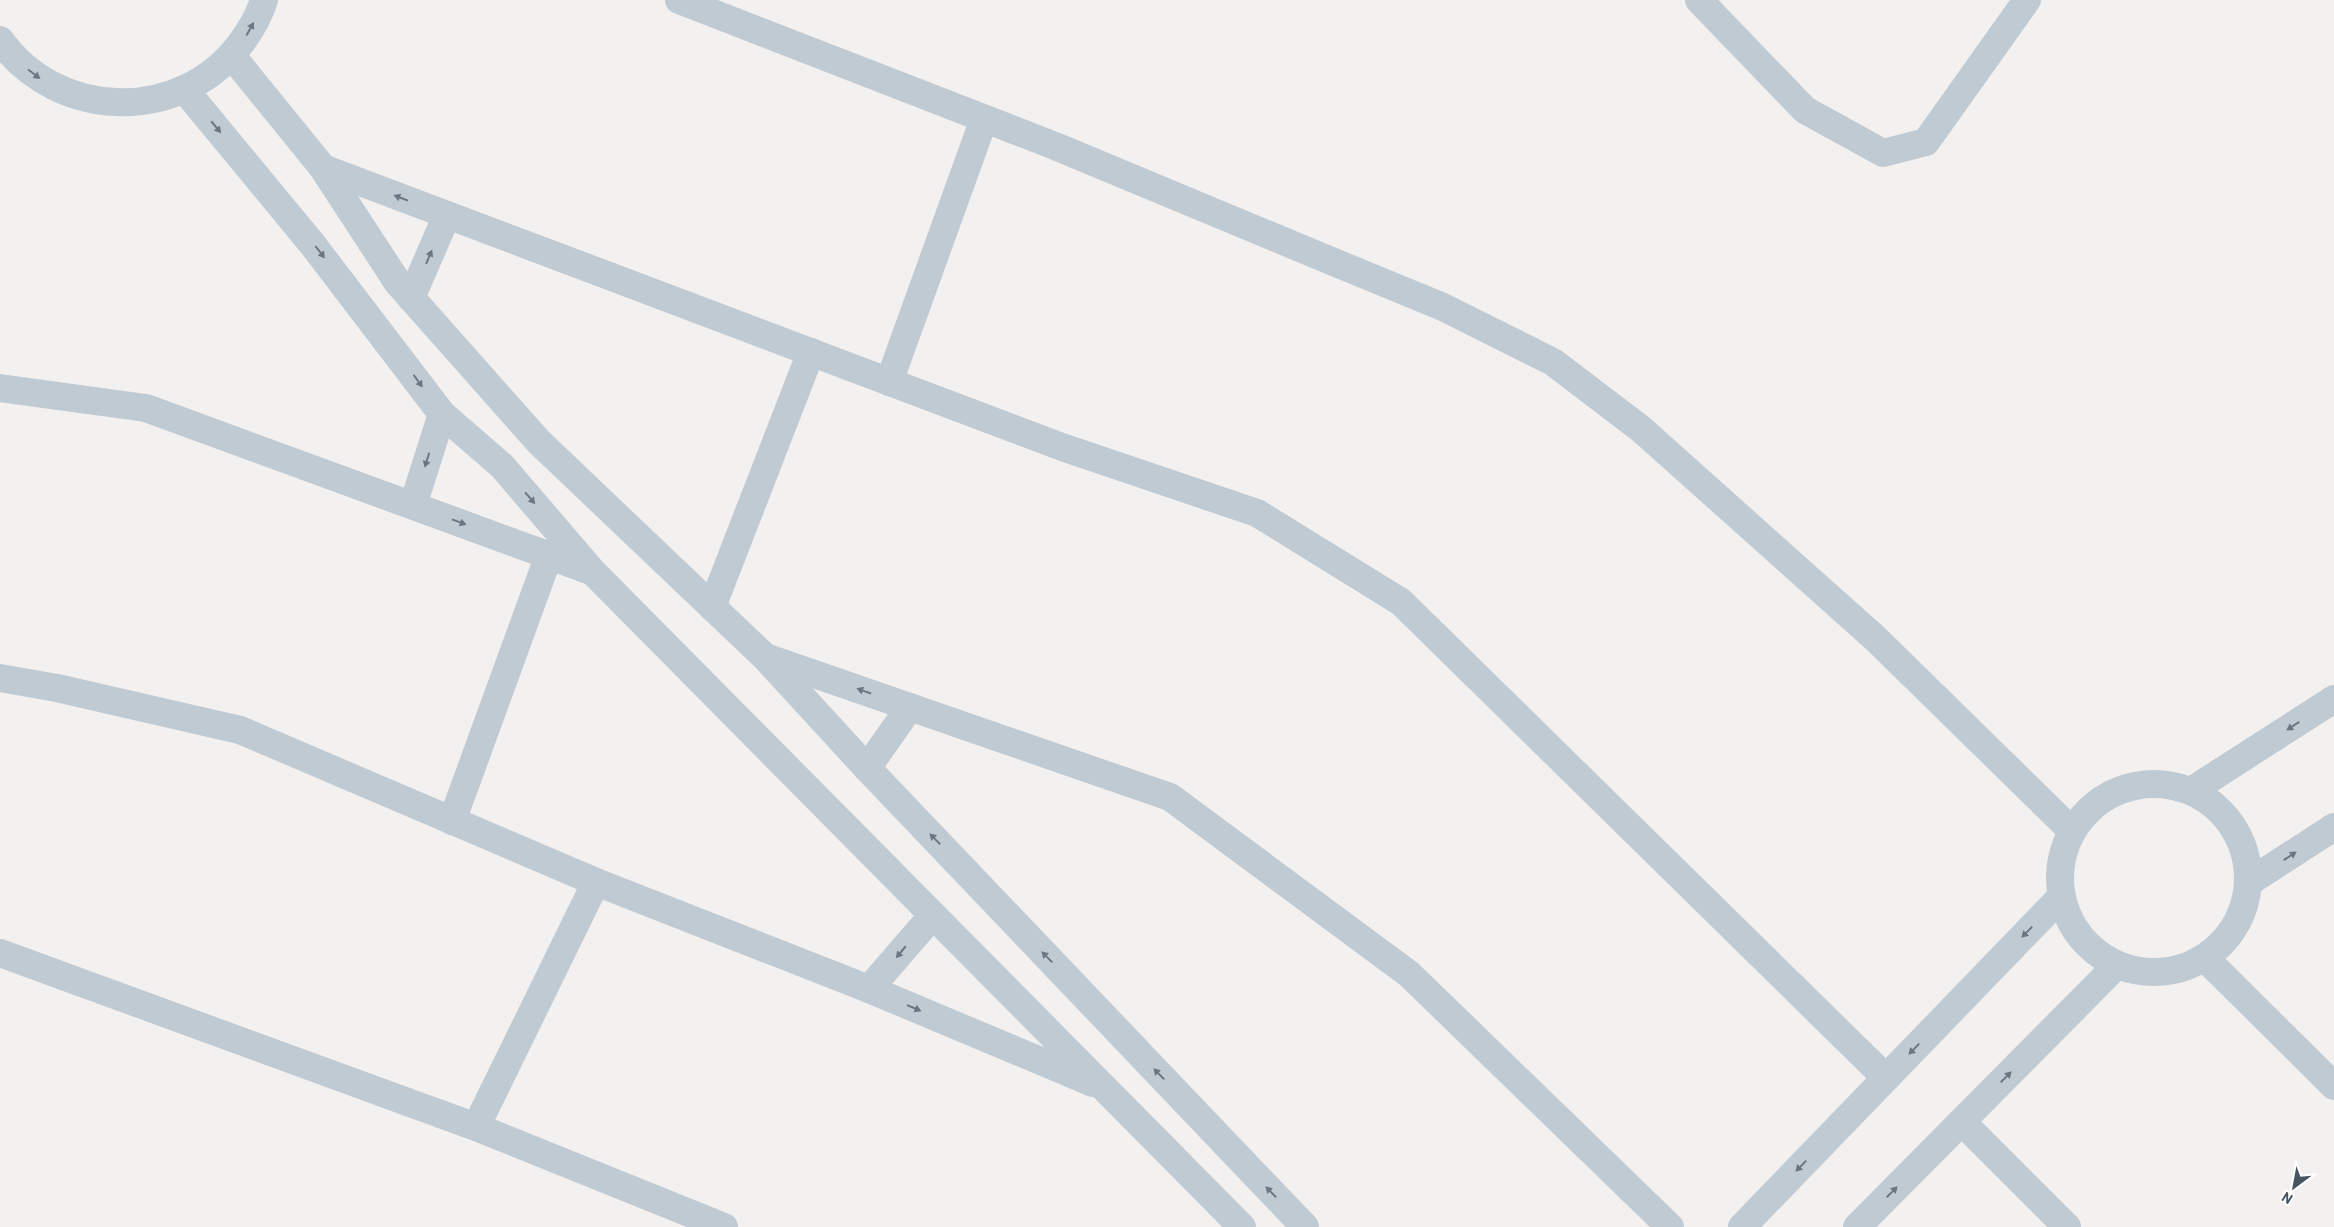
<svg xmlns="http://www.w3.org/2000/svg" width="2334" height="1227" font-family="Barlow,sans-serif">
<rect width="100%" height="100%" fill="#f3f0f0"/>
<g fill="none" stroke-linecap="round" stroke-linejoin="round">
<g stroke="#bfcad3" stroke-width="28">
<path d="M679,0L1055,146L1312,253L1443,307L1553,362L1641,429L1876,639L2072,831"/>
<path d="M1699,0L1805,110L1883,153L1926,142L2027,0"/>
<path d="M0,40C58,121 181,124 241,43C250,31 259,16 264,0"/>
<path d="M232,56L323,168L398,283L539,442L765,657L867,768L1305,1227"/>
<path d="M185,90L313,245L442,414L502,466L592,571L1242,1227"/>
<path d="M323,168L1062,447L1257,513L1401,602L1886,1078"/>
<path d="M411,298L447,215"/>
<path d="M889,382L984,119"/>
<path d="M0,388L146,408L591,571"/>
<path d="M413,505L442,414"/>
<path d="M712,607L811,352"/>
<path d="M768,658L1170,797L1409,974L1670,1227"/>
<path d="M0,678L57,688L240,730L596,882L869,989L1093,1083"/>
<path d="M867,768L910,707"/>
<circle cx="2154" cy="878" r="94"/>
<path d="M2191,791L2334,699"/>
<path d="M452,821L549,555"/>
<path d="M2249,882L2334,827"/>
<path d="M0,953L476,1127L724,1227"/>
<path d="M2205,958L2334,1086"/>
<path d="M869,989L933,915"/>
<path d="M1962,1122L2067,1227"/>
<path d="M476,1127L596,882"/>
<path d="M1742,1227L2061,897"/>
<path d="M1857,1227L2117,965"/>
</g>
</g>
<defs><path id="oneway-solid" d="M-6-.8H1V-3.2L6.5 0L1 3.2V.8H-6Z" transform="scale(1.25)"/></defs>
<g fill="#6a7782">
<use href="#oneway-solid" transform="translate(250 29) rotate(-61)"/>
<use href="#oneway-solid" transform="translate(34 74) rotate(37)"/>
<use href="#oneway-solid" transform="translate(216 127) rotate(50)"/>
<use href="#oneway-solid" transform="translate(401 198) rotate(-159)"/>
<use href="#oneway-solid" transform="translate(320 252) rotate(52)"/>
<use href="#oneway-solid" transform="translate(429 257) rotate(-67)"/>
<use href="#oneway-solid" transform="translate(418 381) rotate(54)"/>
<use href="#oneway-solid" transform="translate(427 460) rotate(107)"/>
<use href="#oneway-solid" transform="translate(530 498) rotate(49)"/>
<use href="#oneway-solid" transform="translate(459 522) rotate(20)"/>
<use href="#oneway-solid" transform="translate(864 691) rotate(-161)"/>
<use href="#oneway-solid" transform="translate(2293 726) rotate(147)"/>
<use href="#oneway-solid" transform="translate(935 839) rotate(-134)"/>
<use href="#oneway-solid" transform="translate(2290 856) rotate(-33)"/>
<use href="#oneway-solid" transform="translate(2027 932) rotate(134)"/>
<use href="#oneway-solid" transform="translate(901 952) rotate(130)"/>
<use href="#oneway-solid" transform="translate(1047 957) rotate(-134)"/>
<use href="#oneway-solid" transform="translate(914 1008) rotate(23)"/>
<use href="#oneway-solid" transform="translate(1914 1049) rotate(134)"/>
<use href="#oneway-solid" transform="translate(1159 1074) rotate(-134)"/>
<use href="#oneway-solid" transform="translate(2006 1077) rotate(-45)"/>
<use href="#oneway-solid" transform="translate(1801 1166) rotate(134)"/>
<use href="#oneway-solid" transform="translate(1271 1192) rotate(-134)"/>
<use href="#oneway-solid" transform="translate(1892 1192) rotate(-45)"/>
</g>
<g transform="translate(2294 1187) rotate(212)" stroke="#ffffff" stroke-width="4" paint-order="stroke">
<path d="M0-4L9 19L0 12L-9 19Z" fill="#465360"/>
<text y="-8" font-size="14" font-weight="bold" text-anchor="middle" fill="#465360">N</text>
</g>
</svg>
